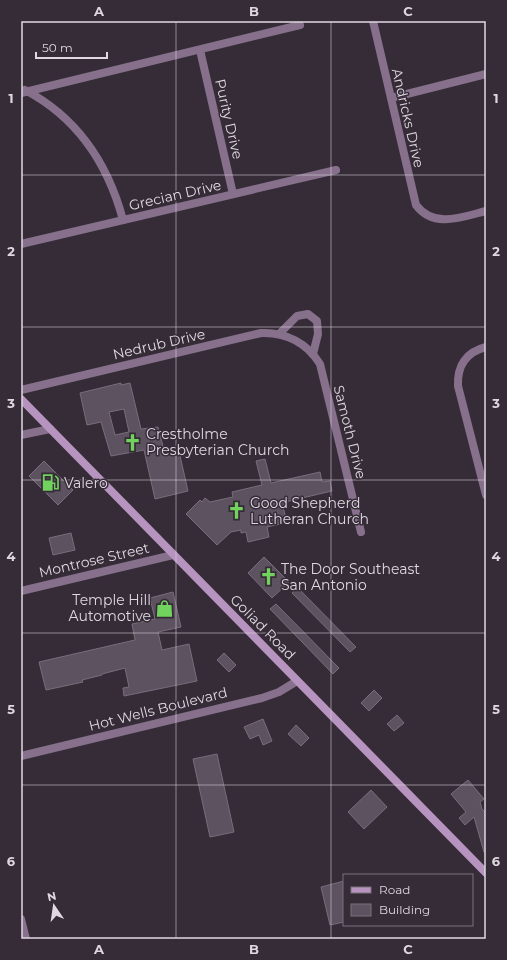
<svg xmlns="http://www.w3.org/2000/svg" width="507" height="960" font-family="Montserrat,sans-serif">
<rect width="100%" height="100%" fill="#362c38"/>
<g fill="#5d525f" stroke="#796d7b" fill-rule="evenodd">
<path d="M121,383V385L130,383L141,429L158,427L164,450L178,447L188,491L155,499L144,450L111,456L101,422L87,425L80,393ZM124,409L129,432L115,435L109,412Z"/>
<path d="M265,459L271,483L320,472L322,482L330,481L332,491L285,502L286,507H283L286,518L279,520L280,524L267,527L269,537L248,542L246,532L241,533V530L231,532L217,545L186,514L200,500L202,502L205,498L210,502L233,497L232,492L262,485L256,461Z"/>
<path d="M44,461L73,490L58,505L29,476Z"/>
<path d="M71,533L75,550L53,555L49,538Z"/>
<path d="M264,557L289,582L272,598L248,573Z"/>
<path d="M297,587L356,647L350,652L292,593Z"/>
<path d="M173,592L181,627L158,632L162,650L189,644L197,681L124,696L123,688L129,687L125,668L102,674V675L82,680L83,682L46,690L39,662L135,640L132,624L155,619L150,598Z"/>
<path d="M276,604L339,668L333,674L270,609Z"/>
<path d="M224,653L236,665L229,672L217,660Z"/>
<path d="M374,690L382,698L369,711L361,703Z"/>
<path d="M397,715L404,723L394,731L387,724Z"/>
<path d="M263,719L272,741L263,745L259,735L250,739L244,727Z"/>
<path d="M296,725L309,738L301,746L288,734Z"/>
<path d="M217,754L234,832L210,837L193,759Z"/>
<path d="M468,780L484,799L480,802L482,809L486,813V852H484L474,817L465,825L459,818L466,812L451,794Z"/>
<path d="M371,790L387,807L364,829L348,812Z"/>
<path d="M344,881V922L330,925L321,887Z"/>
</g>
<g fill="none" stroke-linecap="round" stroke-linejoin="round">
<g stroke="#86708b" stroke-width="8">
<path d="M373,21L416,205C434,229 462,217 486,211"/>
<path d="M200,50L233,194"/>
<path d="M25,90C78,118 108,164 123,220"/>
<path d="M21,93L300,25"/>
<path d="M391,98L486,74"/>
<path d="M21,244L336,170"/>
<path d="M279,334L297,316L308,314L317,321L318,334L313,354"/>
<path d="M486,347C466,352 457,366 458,386L486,495"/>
<path d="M21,390L261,333C286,332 307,343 320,364L361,532"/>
<path d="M21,435L50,429"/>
<path d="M21,591L173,555"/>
<path d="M21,919L26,939"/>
</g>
<path stroke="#86708b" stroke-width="8" d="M21,756L262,698L279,692L297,681"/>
<path stroke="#b794bf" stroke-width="8" d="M21,399L486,873"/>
</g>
<path fill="none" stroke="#dfd8e1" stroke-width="1" stroke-opacity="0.55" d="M176,21V939M331,21V939M21,175H486M21,327H486M21,480H486M21,633H486M21,785H486"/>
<defs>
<symbol id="church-bare" viewBox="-9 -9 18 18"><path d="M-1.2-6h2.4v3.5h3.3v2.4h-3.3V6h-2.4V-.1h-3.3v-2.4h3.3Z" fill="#71d25e" stroke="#362c38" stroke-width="2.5" paint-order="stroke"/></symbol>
<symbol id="fuel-bare" viewBox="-9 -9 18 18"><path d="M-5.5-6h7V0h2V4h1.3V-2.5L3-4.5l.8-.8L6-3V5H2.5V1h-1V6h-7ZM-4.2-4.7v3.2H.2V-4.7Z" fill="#71d25e" stroke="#362c38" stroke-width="2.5" paint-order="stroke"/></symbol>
<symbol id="shop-bare" viewBox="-9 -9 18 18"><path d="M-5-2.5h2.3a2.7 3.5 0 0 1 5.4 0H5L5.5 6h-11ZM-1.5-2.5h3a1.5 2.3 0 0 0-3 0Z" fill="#71d25e" stroke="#362c38" stroke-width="2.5" paint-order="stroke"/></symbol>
</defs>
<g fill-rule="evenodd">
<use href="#church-bare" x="120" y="430" width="25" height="25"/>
<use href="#fuel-bare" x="38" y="470" width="25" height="25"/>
<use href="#church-bare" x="224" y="498" width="25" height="25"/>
<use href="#church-bare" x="256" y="564" width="25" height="25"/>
<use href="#shop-bare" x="152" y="596" width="25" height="25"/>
</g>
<g text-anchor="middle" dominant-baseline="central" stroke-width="3" stroke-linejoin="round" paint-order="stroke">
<g font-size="14" fill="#dfd8e1" stroke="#362c38">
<text transform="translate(408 118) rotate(77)">Andricks Drive</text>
<text transform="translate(229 119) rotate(77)">Purity Drive</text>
<text transform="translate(175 195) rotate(-13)">Grecian Drive</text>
<text transform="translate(159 344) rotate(-13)">Nedrub Drive</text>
<text transform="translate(350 432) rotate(76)">Samoth Drive</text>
<text transform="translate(94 560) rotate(-13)">Montrose Street</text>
<text transform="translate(263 627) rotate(45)">Goliad Road</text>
<text transform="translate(158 709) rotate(-14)">Hot Wells Boulevard</text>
</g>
<g font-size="14" fill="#dfd8e1" stroke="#362c38" text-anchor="start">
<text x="146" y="434">Crestholme<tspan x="146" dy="16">Presbyterian Church</tspan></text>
<text x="64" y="483">Valero</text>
<text x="250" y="503">Good Shepherd<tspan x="250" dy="16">Lutheran Church</tspan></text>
<text x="281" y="569">The Door Southeast<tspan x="281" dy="16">San Antonio</tspan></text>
<text x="151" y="600" text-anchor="end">Temple Hill<tspan x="151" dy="16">Automotive</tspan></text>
</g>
</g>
<rect width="507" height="960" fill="none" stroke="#362c38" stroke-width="44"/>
<rect x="343" y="874" width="130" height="52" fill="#362c38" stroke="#7a717c"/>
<rect x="351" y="887" width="20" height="6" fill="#b794bf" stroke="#7a717c"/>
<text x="379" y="894" font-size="12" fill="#dfd8e1">Road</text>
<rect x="351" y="904" width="20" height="12" fill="#5d525f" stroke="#7a717c"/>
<text x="379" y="914" font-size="12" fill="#dfd8e1">Building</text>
<g transform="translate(54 906) rotate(347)" stroke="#362c38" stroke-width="3" paint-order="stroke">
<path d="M0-3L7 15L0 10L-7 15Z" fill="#dfd8e1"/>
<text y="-6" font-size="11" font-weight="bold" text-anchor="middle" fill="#dfd8e1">N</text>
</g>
<path d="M36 52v6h71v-6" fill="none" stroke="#dfd8e1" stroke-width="2"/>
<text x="42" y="52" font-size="12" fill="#dfd8e1" stroke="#362c38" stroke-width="3" paint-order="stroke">50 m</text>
<rect x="22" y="22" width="463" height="916" fill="none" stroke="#dfd8e1" stroke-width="1.5"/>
<g font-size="13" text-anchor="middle" font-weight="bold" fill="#dfd8e1">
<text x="99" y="16">A</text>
<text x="254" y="16">B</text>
<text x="408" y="16">C</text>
<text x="11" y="103">1</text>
<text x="496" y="103">1</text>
<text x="11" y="256">2</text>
<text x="496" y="256">2</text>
<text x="11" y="408">3</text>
<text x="496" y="408">3</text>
<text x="11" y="561">4</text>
<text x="496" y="561">4</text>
<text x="11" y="714">5</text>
<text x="496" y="714">5</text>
<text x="11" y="866">6</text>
<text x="496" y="866">6</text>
<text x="99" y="954">A</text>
<text x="254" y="954">B</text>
<text x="408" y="954">C</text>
</g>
</svg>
